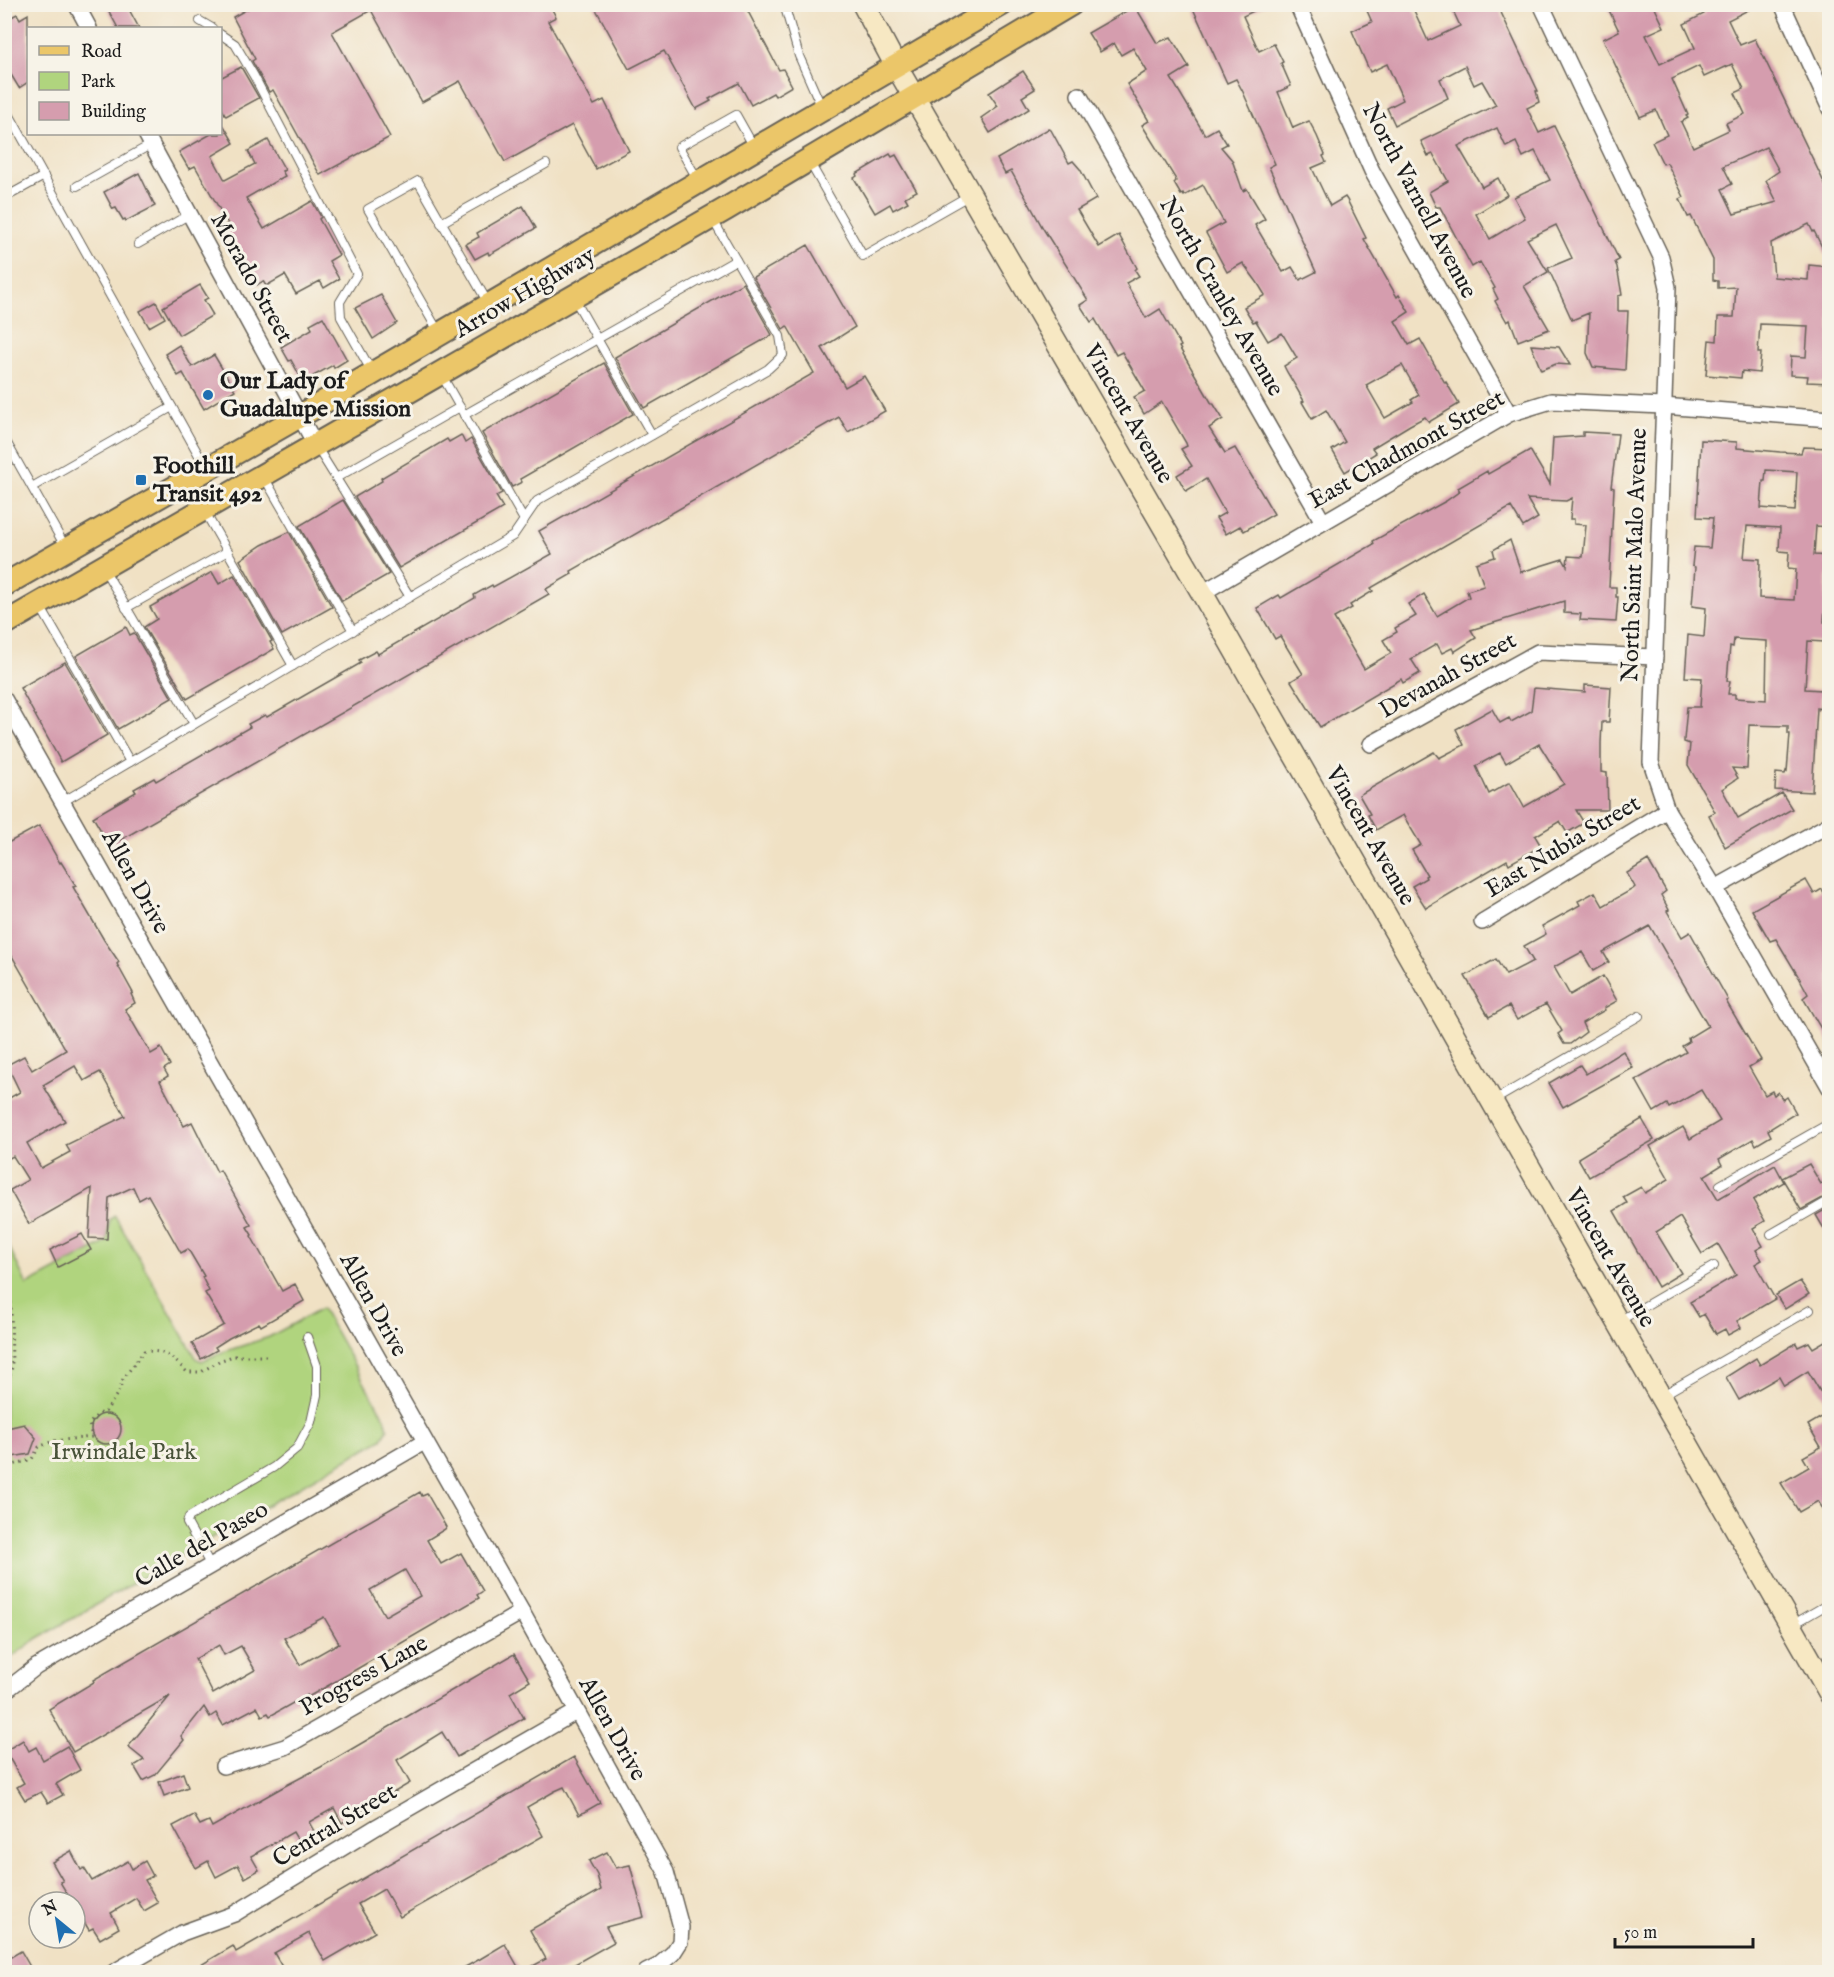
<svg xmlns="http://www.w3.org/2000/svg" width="1834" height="1977" font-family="'IM FELL English',serif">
<rect width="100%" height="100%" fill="#f7f3e8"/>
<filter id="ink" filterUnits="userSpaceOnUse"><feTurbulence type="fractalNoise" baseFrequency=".0167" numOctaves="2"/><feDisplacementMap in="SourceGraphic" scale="12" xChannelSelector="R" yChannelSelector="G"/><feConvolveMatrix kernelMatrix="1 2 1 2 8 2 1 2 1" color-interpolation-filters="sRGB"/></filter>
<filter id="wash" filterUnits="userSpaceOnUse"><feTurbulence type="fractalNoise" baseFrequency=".008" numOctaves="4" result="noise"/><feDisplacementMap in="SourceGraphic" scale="24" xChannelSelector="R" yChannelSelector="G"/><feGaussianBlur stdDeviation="1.35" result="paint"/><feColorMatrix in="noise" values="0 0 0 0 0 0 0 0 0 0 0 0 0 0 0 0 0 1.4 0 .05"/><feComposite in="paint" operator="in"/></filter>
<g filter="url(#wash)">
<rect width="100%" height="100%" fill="#f0e1c4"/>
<path fill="#b0d47e" stroke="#66784d" stroke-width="1.5" d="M115,1216L197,1359L202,1361L220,1353L269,1337L322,1308L386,1421L388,1429L382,1439L35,1640L5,1662L4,1236L27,1285L107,1242L110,1219Z"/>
<g id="blocks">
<g fill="#d59dae" fill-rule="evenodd">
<path d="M105,4H126L139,28H118Z"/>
<path d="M256,4H549L556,17L548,21L594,105L604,100L629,151L596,169L572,125L505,162L460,81L422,102L371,10L332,32L390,137L320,175L273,90L269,92L252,61L255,59L233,17Z"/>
<path d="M593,4H744L779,70L783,69L792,86L775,96L773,93L751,105L739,83L709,99L711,101L696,109L664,51L629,69Z"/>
<path d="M1191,4H1268L1243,16L1259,51L1274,44L1283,62L1281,63L1291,86L1278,92L1293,128L1309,121L1317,136L1325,155L1323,156L1326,162L1312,168L1330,206L1345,197L1347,200L1366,238L1364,239L1397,297L1399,295L1409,312L1395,321L1409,345L1420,339L1445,383L1446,382L1459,404L1429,422L1425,417L1410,425L1372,448L1376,453L1345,472L1332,450L1345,442L1326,410L1312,419L1302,402L1304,401L1287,372L1284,366L1297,358L1282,333L1268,341L1256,321L1253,322L1244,307L1265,295L1257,282L1243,263L1227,272L1206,233L1224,223L1203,185L1184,196L1183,194L1181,195L1174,183L1176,181L1175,178L1142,125L1149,121L1127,84L1147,71L1133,48L1121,55L1114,43L1100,52L1088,33L1135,6L1157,43L1171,37L1189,67L1171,78L1205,135L1217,128L1227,144L1221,147L1232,160L1243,191L1247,189L1265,219L1255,225L1283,272L1292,267L1300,280L1316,272L1269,167L1275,164L1243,92L1236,79L1227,83ZM1402,365L1419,395L1411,400L1413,402L1385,418L1366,385Z"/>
<path d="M1364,4H1411L1428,41L1460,26L1450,4H1497L1538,91H1536L1539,102L1527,108L1539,133L1554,126L1619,260L1615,262L1617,267L1622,295L1618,296V311H1628L1625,370L1593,367L1587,353L1589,313L1572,320L1548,268L1572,258L1556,225L1527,239L1548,272L1524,286L1549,329L1518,341L1510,320L1507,322L1495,301L1498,299L1493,289L1495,288L1480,262L1472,267L1440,207H1436L1429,192L1448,181L1433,154L1428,156L1421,141L1496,105L1482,81L1474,85L1465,66L1440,79L1448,98L1395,125L1387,108L1403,100L1387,64L1370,72L1352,31L1372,22ZM1497,128L1506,147L1516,142L1523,157L1535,151L1550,180L1514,197L1525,218L1490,239L1476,214L1507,195L1498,178L1482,187L1458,146Z"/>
<path d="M1606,4H1653L1664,27L1646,35L1660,64L1695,48L1684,24L1704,14L1700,4H1760L1728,20L1740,45L1755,39L1830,195V263L1814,231L1813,232L1809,224L1771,243L1774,277L1808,280L1809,265L1830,267V383L1807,382L1808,376L1790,375L1791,356L1806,357L1808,326L1760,324L1758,353H1761L1759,373L1742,371L1741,378L1706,375L1709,340L1717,341L1718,317H1734L1736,287L1718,288V281L1713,280V260L1691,216L1688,217L1680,199L1684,197L1667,163L1663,164L1652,142L1667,135L1656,110L1640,117L1603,39L1619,31ZM1732,64L1744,89L1735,93L1745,114L1726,123L1729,130L1693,147L1681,122L1688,118L1686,116L1688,115L1672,79L1699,66L1704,77ZM1766,147L1779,171L1766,180L1777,202L1734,214L1722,189L1732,184L1723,166Z"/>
<path d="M17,14L20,19L28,14V82L19,88L4,63V21Z"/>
<path d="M241,67L259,98L226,116L220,105V78Z"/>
<path d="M1023,71L1035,89L1022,97L1029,109L990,133L981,118L998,106L989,93Z"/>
<path d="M224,126L234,143L212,156L225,180L255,164L248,151L268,140L285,170L282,171L285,176L246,198L264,229L312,201L321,217L319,219L339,255L329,261L339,279L324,288L320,281L296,294L285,275L266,286L263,281L257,285L223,227L228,224L195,166L189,169L179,152L211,134H220V128Z"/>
<path d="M1048,129L1051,130L1069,163L1073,161L1080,169L1096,199L1077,210L1099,247L1119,235L1137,268L1135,270L1139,276L1126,283L1146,318L1160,309L1181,346L1179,347L1212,404L1213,403L1223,419L1209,428L1225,453L1235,448L1274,514L1244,531L1240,526L1226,534L1216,518L1225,513L1206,479L1186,491L1184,488L1177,475L1192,466L1181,449L1187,446L1186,443L1162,402L1144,414L1134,397L1145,391L1122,352L1116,355L1095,319L1091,322L1080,305L1088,300L1044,230L1011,171L1005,174L997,159Z"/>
<path d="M890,154L892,157L896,155L917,191L905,197L908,202L893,210L890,204L875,213L854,178L857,176L856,174Z"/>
<path d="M139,173L155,206L126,221L125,219L123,220L116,208L113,209L104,192Z"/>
<path d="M523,206L536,228L489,255L488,252L475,259L466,244L479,237L477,233Z"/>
<path d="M808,245L855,327L822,348L845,387L864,376L885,411L848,432L839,417L571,571L572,574L546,589L549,594L110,846L93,817L136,792L134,789L154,778L156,781L250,727L248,724L265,715L267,717L361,663L359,660L376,651L378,654L475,598L474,595L492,585L493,587L552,554L539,531L814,373L787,326L783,329L753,277Z"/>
<path d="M743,283L772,335L644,408L615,357Z"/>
<path d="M200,285L208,298L204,300L213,315L179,335L163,307Z"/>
<path d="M381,295L397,323L373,339L355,308Z"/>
<path d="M156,302L165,318L149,327L140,311Z"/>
<path d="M323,317L347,360L334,368L333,365L308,379L305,376L301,378L291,360L289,361L281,347L312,329L310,324Z"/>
<path d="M179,345L192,367L214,355L235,390L204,409L183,373L178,376L165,354Z"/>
<path d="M1531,345L1559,347L1570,365L1556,364L1541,370Z"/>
<path d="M604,363L633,414L520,479L522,482L512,487L482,433Z"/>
<path d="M1583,432L1618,434L1611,487L1614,488L1609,587H1616V597H1618L1616,622L1580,620L1581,614L1564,613V601L1471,630L1476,638L1454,652L1452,648L1442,653L1437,644L1411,659L1420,673L1403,683L1401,679L1320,727L1291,681L1303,674L1280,636L1275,639L1257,608L1279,595L1281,598L1374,544L1373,541L1446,501L1460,491L1458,488L1487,471L1488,474L1530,450L1550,484L1553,438L1583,436ZM1572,498L1570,519H1574V524L1586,525L1583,557L1568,556L1567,566L1563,559L1521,572L1510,540L1493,550L1495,557L1476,563L1484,586L1467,591L1469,597L1437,616L1424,594L1408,604L1416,616L1395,628L1397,632L1383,640L1391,653L1364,669L1334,618L1352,608L1350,605L1373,591L1371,588L1511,507L1523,527L1538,518L1527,499L1566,501Z"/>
<path d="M461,435L465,443L471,439L502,493L496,496L503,508L399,568L355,497L382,481L381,478L447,439L449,442Z"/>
<path d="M1701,440L1737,442V448L1780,452L1801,453L1803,447L1830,448V527L1816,526L1814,555L1830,556V575H1827L1824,622H1826L1825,642L1808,641L1805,689L1822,690L1820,709L1817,708L1812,792L1775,790L1776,773L1785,774L1786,771L1787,772L1790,734H1788V726L1749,725L1747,769L1732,768L1738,778L1722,789L1738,818L1782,793L1792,809L1725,847L1709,815L1715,812L1688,765L1690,744L1684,742V740L1687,707H1700L1702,678L1685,677L1688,635L1704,637L1706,608L1692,606L1695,567L1692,566L1694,547L1710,548L1713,518L1697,517ZM1766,470L1797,472L1795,511L1761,508L1763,481H1765ZM1747,526L1780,528L1779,551L1789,552L1788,568L1796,569L1794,600L1759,598L1760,559L1744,558ZM1734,639L1767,641L1766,700L1735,698V694H1728L1730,681H1727L1730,646L1733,647Z"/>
<path d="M343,500L389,574L342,601L299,526Z"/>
<path d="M289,532L332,607L282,635L240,560L262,545Z"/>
<path d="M212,572L219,584L234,575L272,641L270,642L274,649L187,699L144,627L157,619L150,607Z"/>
<path d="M126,627L130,635L134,633L172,698L118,729L76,656Z"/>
<path d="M65,662L107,735L61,762L20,688Z"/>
<path d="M1585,685L1611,687L1609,722H1602L1601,743V772L1607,773L1608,810H1576L1584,823L1567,833L1560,821L1535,836L1541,846L1509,864L1507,860L1426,908L1412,886L1426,878L1425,876L1427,875L1412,850L1421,845L1403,815L1376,830L1368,815L1370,814L1359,795L1434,752L1439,758L1464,745L1456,729L1492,709L1500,723L1509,718L1511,722L1531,711L1534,688L1585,692ZM1539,744L1564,784L1524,807L1510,782L1489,794L1476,766L1500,753L1506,763Z"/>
<path d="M39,826L60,863L61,862L76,886L73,887L104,940L119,962L117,964L133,993L131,994L135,1003L125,1009L151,1054L161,1048L170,1065L164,1069L168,1076L160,1081L184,1126L192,1122L217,1172L220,1170L251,1225L247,1227L252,1235L251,1236L282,1291L295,1284L304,1301L261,1326L259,1323L229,1338L215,1347L217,1350L201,1359L192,1343L224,1325L205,1293L209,1291L202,1277L204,1276L188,1249L181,1253L148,1195L139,1200L133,1187L109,1198L107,1239L89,1238L92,1188L29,1224L10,1190L28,1180L13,1156L4,1161V1101L20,1092L7,1065L24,1056L32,1070L66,1050L4,942V845ZM75,1066L84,1081L100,1072L125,1116L66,1145L70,1152L41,1168L27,1143L65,1121L43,1085Z"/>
<path d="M1648,860L1666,891L1661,895L1669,910L1667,911L1682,937L1690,932L1728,1000L1726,1001L1761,1060L1749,1067L1765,1095L1772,1091L1774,1095L1778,1092L1783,1100L1787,1097L1796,1113L1768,1130L1771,1136L1756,1145L1753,1139L1719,1159L1722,1165L1704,1176L1718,1199L1775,1165L1784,1182L1753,1200L1765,1221L1753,1228L1763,1246L1756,1250L1762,1260L1755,1264L1775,1299L1737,1321L1741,1328L1728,1335L1725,1329L1716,1334L1704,1314L1699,1317L1690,1302L1736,1275L1718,1244L1702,1254L1680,1217L1656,1232L1681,1273L1658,1287L1614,1211L1627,1203L1623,1197L1641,1187L1645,1193L1669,1179L1650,1146L1683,1127L1690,1139L1720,1121L1701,1090L1669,1108L1667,1104L1654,1112L1636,1080L1686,1052L1682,1046L1689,1042L1688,1038L1708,1026L1650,926L1603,952L1609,962L1593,971L1582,952L1554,967L1570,995L1603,976L1617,1001L1604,1008L1605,1010L1582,1023L1586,1032L1570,1044H1564L1558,1034L1562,1031L1546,1004L1517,1020L1509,1006L1489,1017L1465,976L1496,959L1506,975L1533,961L1524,946L1546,934L1542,926L1580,905L1578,901L1595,892L1603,906L1633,889L1635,887L1627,873Z"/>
<path d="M1806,880L1814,894L1822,889L1824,893L1830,890V1044L1803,998L1808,994L1800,979L1776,939L1770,941L1752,910Z"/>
<path d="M1623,1051L1633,1068L1563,1107L1549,1083L1580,1065L1586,1074Z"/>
<path d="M1642,1119L1654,1140L1589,1177L1578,1158Z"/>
<path d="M1809,1164L1821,1184L1825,1182L1830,1190V1194L1801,1210L1782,1178Z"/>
<path d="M1830,1207V1239L1816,1215Z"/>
<path d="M82,1234L91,1250L58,1267L50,1250Z"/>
<path d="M1800,1281L1809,1294L1785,1309L1776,1295Z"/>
<path d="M1830,1338V1408L1808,1371L1784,1386L1779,1377L1739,1400L1726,1377L1756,1358L1760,1365L1796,1343L1798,1347L1809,1342L1813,1348Z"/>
<path d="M1830,1412V1520L1818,1501L1799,1512L1781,1483L1809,1467L1803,1457L1821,1447L1808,1425Z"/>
<circle cx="106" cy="1429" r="15"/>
<path d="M24,1424L36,1438L30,1454L12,1457L4,1448V1433L7,1428Z"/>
<path d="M420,1492L422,1496L427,1494L446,1527L445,1529L427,1540L441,1564L461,1553L483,1591L477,1595L479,1598L331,1684L308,1697L307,1695L270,1716L268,1713L262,1716L257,1707L223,1725L216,1713L210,1717L204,1707L181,1736L184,1740L155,1775L143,1781L134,1766L144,1760L128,1747L170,1696L73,1752L49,1709L94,1682L93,1680ZM405,1570L420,1596L385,1616L370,1590ZM324,1617L339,1643L300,1665L284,1638ZM219,1645L224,1655L241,1646L255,1670L213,1694L195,1659Z"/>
<path d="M514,1654L530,1681L510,1693L524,1718L457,1757L442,1732L397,1760L410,1783L342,1823L334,1808L309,1822L316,1835L300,1844L293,1832L251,1856L259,1870L245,1878L238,1865L216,1877L208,1861L196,1868L173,1826L194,1815L200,1825L209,1821L212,1827L283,1787L321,1767Z"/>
<path d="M23,1740L29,1751L36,1747L43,1760L67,1746L80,1770L56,1784L63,1795L48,1803L41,1792L25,1800L17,1787L24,1783L5,1751Z"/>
<path d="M574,1757L600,1803L579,1815L564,1787L555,1791L527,1807L543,1836L400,1917L384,1889L358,1904L375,1932L325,1961L309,1933L274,1953L285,1972H189L233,1946L236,1952Z"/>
<path d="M183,1773L188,1787L164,1796L159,1782Z"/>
<path d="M71,1851L81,1870L84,1868L92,1881L128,1861L132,1869L145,1861L153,1876L145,1880L158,1903L144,1911L136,1898L111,1913L119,1928L100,1939L93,1928L89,1930L75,1907V1902H72L60,1882L63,1881L52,1862Z"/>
<path d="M607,1852L616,1868L630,1865L644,1917L606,1927L614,1942L561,1972H522L546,1959L530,1930L601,1890L597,1875L589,1861Z"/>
<path d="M505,1944L521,1972H456L480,1959Z"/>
<path d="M21,1951L33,1972H4V1961Z"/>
</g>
</g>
</g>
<g filter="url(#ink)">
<use href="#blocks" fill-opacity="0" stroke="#666157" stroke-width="1.5"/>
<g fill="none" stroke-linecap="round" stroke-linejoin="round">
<defs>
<g id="lane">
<path d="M784,4L799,56L822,108"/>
<path d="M200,21L212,28"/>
<path d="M220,34L235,44L254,76L357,274L340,302L341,317L372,372"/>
<path d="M4,105L206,468"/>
<path d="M810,163L863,256L970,195"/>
<path d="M698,180L679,147L736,115L754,147"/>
<path d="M77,186L152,144"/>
<path d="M4,198L44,176"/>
<path d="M441,223L546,164"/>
<path d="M138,244L190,214"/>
<path d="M575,300L652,435"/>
<path d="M438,331L368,209L418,181L488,303"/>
<path d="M441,374L524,520"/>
<path d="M464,415L736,260"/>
<path d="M4,438L66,548"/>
<path d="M316,446L410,597"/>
<path d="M264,477L353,631"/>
<path d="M336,478L460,407"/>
<path d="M32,487L172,407"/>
<path d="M205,512L293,666"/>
<path d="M104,569L194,724"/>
<path d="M40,606L130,762"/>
<path d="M126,608L228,551"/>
<path d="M64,801L513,536L537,501L768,369L783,355L780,336L713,220"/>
<path d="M1493,1101L1639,1016"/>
<path d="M1720,1185L1830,1123"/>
<path d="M1771,1234L1830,1200"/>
<path d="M1619,1321L1714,1266"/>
<path d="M1661,1396L1810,1310"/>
<path d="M211,1566L187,1523L189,1517L274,1467L297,1448L311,1422L317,1395V1366L307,1337"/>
<path d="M1792,1625L1830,1603"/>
</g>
<g id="street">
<path d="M76,4L89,28"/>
<path d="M1297,4L1372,171L1509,414"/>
<path d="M1541,4L1661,257L1668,287L1651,762L1667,810L1715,888L1830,1088"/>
<path d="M1782,4L1830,109"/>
<path d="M1079,95L1323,522"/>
<path d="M146,134L315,444"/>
<path d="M1202,593L1509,414L1551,401L1663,406L1830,419"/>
<path d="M4,699L522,1612L666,1872L681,1927L680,1942L673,1953L658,1966L646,1972"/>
<path d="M1371,744L1538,652L1655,657"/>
<path d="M1715,888L1830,824"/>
<path d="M1482,922L1667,810"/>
<path d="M4,1692L36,1667L424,1442"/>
<path d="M223,1766L285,1747L522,1612"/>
<path d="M114,1972L182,1933L234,1914L378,1826L576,1712"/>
</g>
<path id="secondary" d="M863,4L896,66L1202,593L1830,1694"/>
<g id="primary">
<path d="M4,585L300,416L1002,4"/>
<path d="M4,624L726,209L1071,4"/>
</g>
</defs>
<use href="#lane" stroke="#666157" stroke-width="10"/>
<use href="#street" stroke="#666157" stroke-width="18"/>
<use href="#secondary" stroke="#666157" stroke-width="24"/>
<use href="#primary" stroke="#666157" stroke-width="26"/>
<g stroke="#666157" stroke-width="3" stroke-dasharray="1.5 4.5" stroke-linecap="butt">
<path d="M4,1279L11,1303L12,1367L4,1400"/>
<path d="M4,1468L32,1459L39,1447L53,1441L92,1437L89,1424L98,1414L106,1411L119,1391L123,1379L144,1351C168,1351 170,1356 187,1372H201L219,1361L233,1356H270"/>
</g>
<use href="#lane" stroke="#fff" stroke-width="8"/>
<use href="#street" stroke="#fff" stroke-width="15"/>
<use href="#secondary" stroke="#f7e8c3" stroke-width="21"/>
<use href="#primary" stroke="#ebc669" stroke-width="22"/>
</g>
</g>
<g fill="#1f6fb2" stroke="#f7f3e8" stroke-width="2">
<circle cx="208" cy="395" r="6"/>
<rect x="135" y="474" width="12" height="12" rx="3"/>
</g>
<g text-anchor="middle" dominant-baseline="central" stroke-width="6" stroke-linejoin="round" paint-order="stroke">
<g font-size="24" fill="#1c1c1c" stroke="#f7f3e8">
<text transform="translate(1419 201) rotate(62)">North Varnell Avenue</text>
<text transform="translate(251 278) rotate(61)">Morado Street</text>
<text transform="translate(525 293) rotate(-30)">Arrow Highway</text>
<text transform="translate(1221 297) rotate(60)">North Cranley Avenue</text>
<text transform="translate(1128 414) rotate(60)">Vincent Avenue</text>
<text transform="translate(1407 450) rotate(-29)">East Chadmont Street</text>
<text transform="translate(1635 555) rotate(-88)">North Saint Malo Avenue</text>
<text transform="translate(1448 676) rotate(-29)">Devanah Street</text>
<text transform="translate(1370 836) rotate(60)">Vincent Avenue</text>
<text transform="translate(1563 847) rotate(-31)">East Nubia Street</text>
<text transform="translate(135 882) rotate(61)">Allen Drive</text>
<text transform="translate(1610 1258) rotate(60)">Vincent Avenue</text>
<text transform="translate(373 1305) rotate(61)">Allen Drive</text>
<text transform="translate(202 1545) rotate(-30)">Calle del Paseo</text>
<text transform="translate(364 1676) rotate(-29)">Progress Lane</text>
<text transform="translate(612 1729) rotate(61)">Allen Drive</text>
<text transform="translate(335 1826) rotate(-31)">Central Street</text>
</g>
<g font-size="24" font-weight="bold" fill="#1c1c1c" stroke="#f7f3e8" text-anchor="start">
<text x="220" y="381">Our Lady of<tspan x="220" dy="28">Guadalupe Mission</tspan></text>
<text x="153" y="466">Foothill<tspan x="153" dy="28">Transit 492</tspan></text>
</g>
<g font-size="24" fill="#485339" stroke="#f7f3e8">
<text x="124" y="1452">Irwindale Park</text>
</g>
</g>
<rect width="1834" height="1977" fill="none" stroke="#f7f3e8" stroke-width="24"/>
<rect x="27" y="27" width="195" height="108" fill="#f7f3e8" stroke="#9f9d96" stroke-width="1.5"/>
<rect x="39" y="46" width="30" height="9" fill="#ebc669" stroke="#9f9d96" stroke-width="1.5"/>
<text x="81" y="57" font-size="18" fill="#1c1c1c">Road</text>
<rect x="39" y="72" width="30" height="18" fill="#b0d47e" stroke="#9f9d96" stroke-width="1.5"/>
<text x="81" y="87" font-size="18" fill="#1c1c1c">Park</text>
<rect x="39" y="102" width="30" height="18" fill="#d59dae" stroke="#9f9d96" stroke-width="1.5"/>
<text x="81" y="117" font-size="18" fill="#1c1c1c">Building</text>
<g transform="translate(57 1920) rotate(330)"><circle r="28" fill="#f7f3e8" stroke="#9f9d96" stroke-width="1.5"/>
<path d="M0-4.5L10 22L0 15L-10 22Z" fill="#1f6fb2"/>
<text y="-9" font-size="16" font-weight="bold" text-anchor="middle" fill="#1c1c1c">N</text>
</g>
<path d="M1615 1938v9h138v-9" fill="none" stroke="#1c1c1c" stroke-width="3"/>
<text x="1624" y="1938" font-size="18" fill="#1c1c1c" stroke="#f7f3e8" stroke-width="4.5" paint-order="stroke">50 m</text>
</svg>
